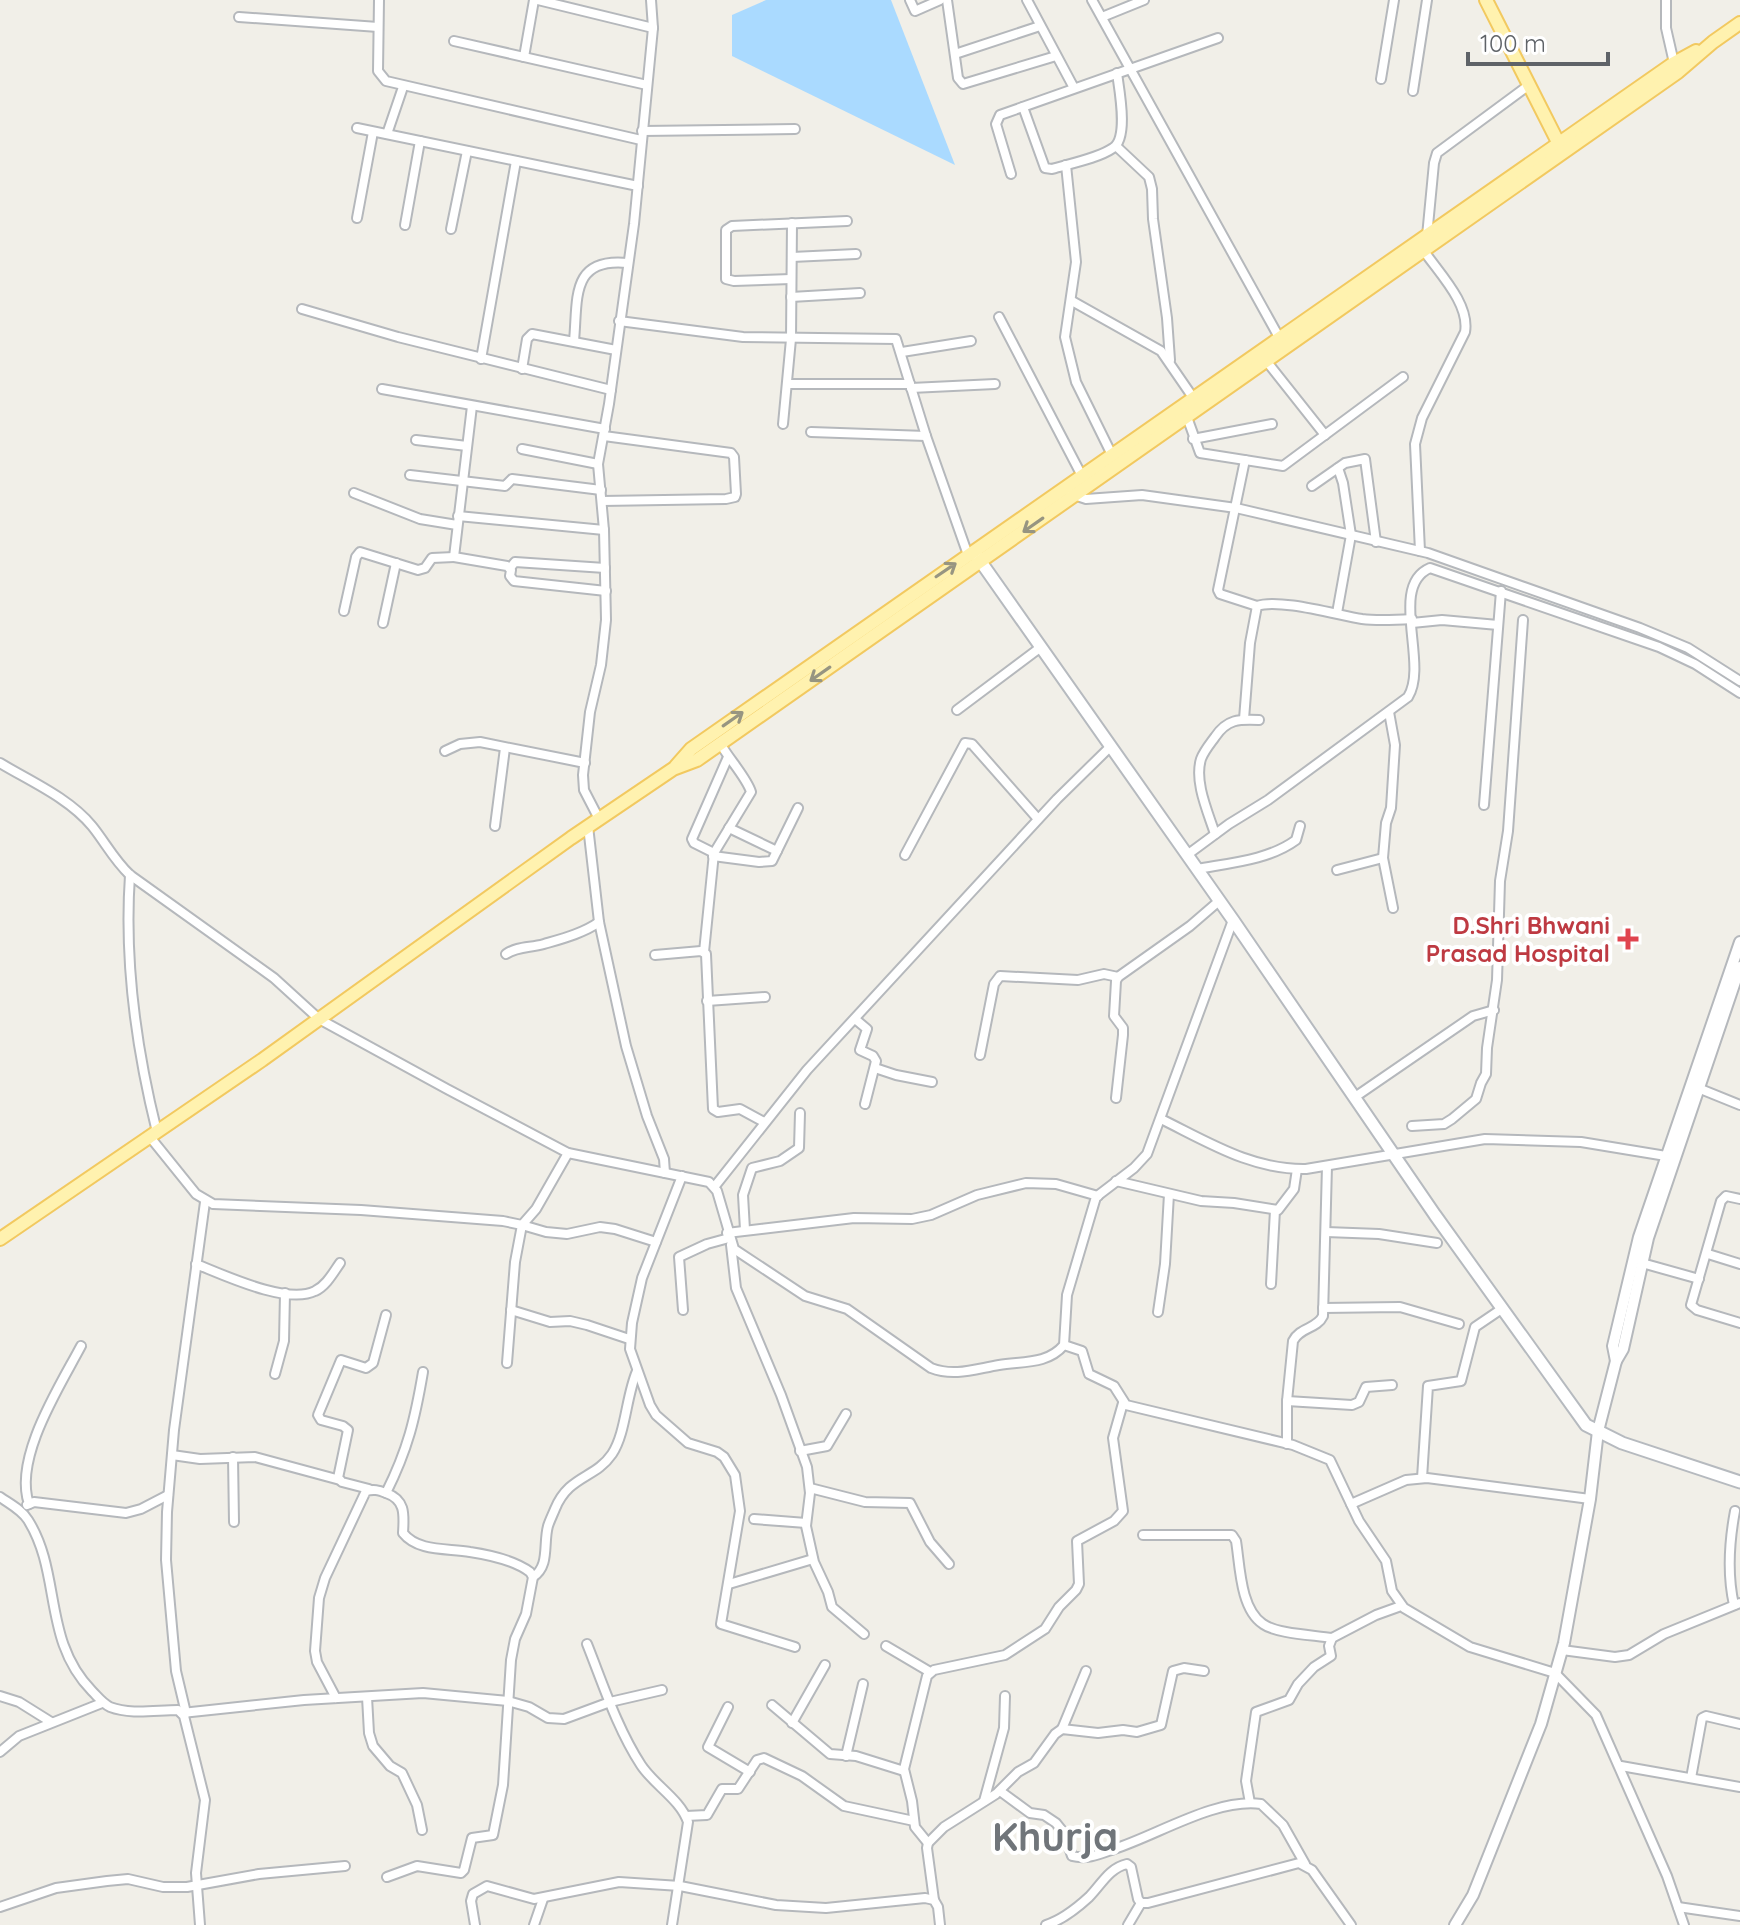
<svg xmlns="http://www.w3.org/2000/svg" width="1740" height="1925" font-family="Quicksand,sans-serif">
<rect width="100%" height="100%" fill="#f1efe8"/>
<path fill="#aadaff" d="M766,0H891L955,165L732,56V15Z"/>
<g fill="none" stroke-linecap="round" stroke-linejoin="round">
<defs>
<g id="minor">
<path d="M379,0L378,71L386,81L641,140"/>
<path d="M538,0L653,28"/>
<path d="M910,0L915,11L940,0"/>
<path d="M947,0L958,78L963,84L1056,56"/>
<path d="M1027,0L1074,88"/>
<path d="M1092,0L1280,339"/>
<path d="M1666,0V28L1674,63"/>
<path d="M239,17L378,27"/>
<path d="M1102,17L1144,0"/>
<path d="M454,41L647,85"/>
<path d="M955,54L1040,26"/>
<path d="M524,57L534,0"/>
<path d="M1381,79L1394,0"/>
<path d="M1413,91L1427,0"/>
<path d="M1023,107L1045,168L1052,169C1069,164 1099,158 1113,148C1129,138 1119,89 1117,73"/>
<path d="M357,128L638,186"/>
<path d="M642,131L795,129"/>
<path d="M387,134L403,87"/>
<path d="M1116,146L1149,177L1152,189L1153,219L1167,318L1170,360"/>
<path d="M1066,165L1076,262L1065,337L1076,382L1112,455"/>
<path d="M1011,174L996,124L1000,115L1218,38"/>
<path d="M357,218L373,132"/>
<path d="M405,225L420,141"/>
<path d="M451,229L467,151"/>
<path d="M1427,236L1434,163L1437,153L1529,85"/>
<path d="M792,257L856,254"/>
<path d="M791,279L734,281L726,279V230L732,226L847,221"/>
<path d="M791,297L860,293"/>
<path d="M1072,301L1161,351L1194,399"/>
<path d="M302,309L398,337L611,390"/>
<path d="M999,317L1082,476"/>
<path d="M619,321L743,337L896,339L926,436L968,555"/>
<path d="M574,341C578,299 570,257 628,263"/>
<path d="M902,352L971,341"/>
<path d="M1264,358L1325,435"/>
<path d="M481,359L516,161"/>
<path d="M522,369L527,339L532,334L616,350"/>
<path d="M787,384H910"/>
<path d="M911,388L995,384"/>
<path d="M382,389L605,429"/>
<path d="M472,406L454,557L507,566L511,570L510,576L514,581L606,591"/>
<path d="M1187,417L1200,453L1283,466L1403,377"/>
<path d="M783,424L791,339L792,223"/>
<path d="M811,432L926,436"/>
<path d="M1193,439L1272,424"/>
<path d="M416,440L467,446"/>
<path d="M522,449L598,464"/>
<path d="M1245,460L1218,590L1220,594L1257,606"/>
<path d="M410,475L505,486L512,479L601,490"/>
<path d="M1312,486L1345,463L1365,459L1376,542"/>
<path d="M354,493L420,519L457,525"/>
<path d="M1071,494L1086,499L1142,495L1236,508L1428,553L1640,628L1688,648L1740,681"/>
<path d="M602,501L726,499L735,497L736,494L734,457L731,453L604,436"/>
<path d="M458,516L604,530"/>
<path d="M1420,551L1415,444L1422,418L1465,332C1470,304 1439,273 1424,251"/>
<path d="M510,568L515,562L605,568"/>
<path d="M344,611L356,557L360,552L418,570L425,568L432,558L454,557"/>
<path d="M1337,613L1351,535L1343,483L1338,468"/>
<path d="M383,623L396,563"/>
<path d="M1412,623L1442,620L1498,625"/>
<path d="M957,710L1041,647"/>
<path d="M1389,712L1395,745L1391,808L1386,823L1383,858L1393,908"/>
<path d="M1244,719L1250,643L1257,606C1279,598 1337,615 1362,619C1378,621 1395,620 1412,619"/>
<path d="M445,751L460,744L480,742L585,763"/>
<path d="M0,763C30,781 69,798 92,826C105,842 114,860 130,875L274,978L319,1019L447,1089L568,1153L709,1182L717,1191L734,1249L805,1296L847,1309L931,1368C954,1377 975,1369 999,1365C1022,1361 1047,1365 1064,1345L1067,1295L1096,1197L1134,1168L1147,1154L1233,920"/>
<path d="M1484,805L1501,591"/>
<path d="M599,819L584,790L583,775L590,712L601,665L606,620L604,530L598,464L609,404L634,224L653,28L651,0"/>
<path d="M495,826L505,748"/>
<path d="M588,826L599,922L626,1046L647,1116L664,1159L665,1173"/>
<path d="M729,828L777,851"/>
<path d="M1215,834C1208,812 1194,782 1201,759C1204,751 1210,744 1215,737C1227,719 1239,719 1259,720"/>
<path d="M714,853L694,843L692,839L728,757"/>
<path d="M905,855L965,743L972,744L1038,819"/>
<path d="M1187,855L1229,824L1268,800L1408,697C1429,664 1388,586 1430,568L1659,647L1695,664L1740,693"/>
<path d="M713,856L759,862L772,861L798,808"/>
<path d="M1197,869C1230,863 1269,860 1296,840L1300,826"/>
<path d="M1337,870L1383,858"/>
<path d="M130,875C124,961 136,1048 157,1132"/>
<path d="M704,952L714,853L751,792C747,778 728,758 720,743"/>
<path d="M506,954C518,946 530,948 544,944C561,939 584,933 599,922"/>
<path d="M655,955L701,951L706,954L713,1109L718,1112L740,1109L764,1122"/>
<path d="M707,1001L765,997"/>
<path d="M855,1019L867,1029L860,1050L873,1056L876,1061L865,1104"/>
<path d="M980,1055L994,984L1000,976L1078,980L1104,974L1118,977"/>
<path d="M875,1068L896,1075L932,1082"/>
<path d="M1698,1088L1740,1105"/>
<path d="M1355,1097L1473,1016L1494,1010"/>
<path d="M1116,1098L1123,1035V1028L1114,1016L1116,981L1118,977L1190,926L1219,901"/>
<path d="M1161,1119C1208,1142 1252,1170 1306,1169L1485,1139L1581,1142L1666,1156"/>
<path d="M1412,1126L1444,1124L1452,1119L1476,1099L1481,1083L1486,1074L1487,1048L1497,980L1500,881L1508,831L1523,620"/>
<path d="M150,1137L196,1194L213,1204L361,1210L503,1221L522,1225L536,1209L568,1153"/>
<path d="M682,1176L642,1278L632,1323L630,1349L650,1405L656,1415L688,1443L717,1452L724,1457L735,1475L740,1511L721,1624L795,1647"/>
<path d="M1116,1181L1201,1201L1234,1203L1278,1210L1294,1189L1297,1169"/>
<path d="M715,1186L807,1070L1057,799L1111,746"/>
<path d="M1740,1199L1726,1196L1721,1201L1691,1305L1697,1310L1740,1323"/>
<path d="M745,1230L743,1195L752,1168L780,1161L799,1148L800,1113"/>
<path d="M1326,1232L1379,1234L1437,1243"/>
<path d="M727,1233L854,1218L912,1219L931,1215L977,1195L1026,1183L1056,1184L1098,1196"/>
<path d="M731,1245L736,1288L781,1395L807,1467L810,1493L806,1526L814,1562L828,1592L832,1607L864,1634"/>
<path d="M1708,1254L1740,1264"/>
<path d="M1642,1263L1699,1279"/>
<path d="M196,1264C224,1275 287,1305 315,1291C326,1286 333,1273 340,1263"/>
<path d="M1271,1284L1275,1210"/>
<path d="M1323,1308L1400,1307L1459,1324"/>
<path d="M511,1310L550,1322L570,1321L587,1325L629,1339"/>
<path d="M683,1310L679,1257L707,1244L729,1238"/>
<path d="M1158,1312L1165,1264L1169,1194"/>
<path d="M1064,1345L1082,1351L1089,1374L1114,1386L1126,1405L1293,1445L1330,1460L1359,1521L1386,1561L1392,1591L1404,1608L1470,1647L1555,1673L1596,1715L1667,1876L1684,1925"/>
<path d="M507,1363L515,1262L522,1225L546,1232L567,1234L600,1227L615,1229L656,1242"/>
<path d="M275,1374L284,1341L285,1293"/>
<path d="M1287,1401L1352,1405L1359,1402L1366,1387L1392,1385"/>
<path d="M1287,1444V1401L1293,1341C1300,1327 1317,1329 1323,1316L1327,1166"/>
<path d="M800,1451L827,1446L846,1414"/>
<path d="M172,1455L200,1459L255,1457L340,1480"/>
<path d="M233,1457L234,1522"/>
<path d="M1422,1478L1428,1386L1461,1381L1475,1327L1503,1308"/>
<path d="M810,1488L865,1502L910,1503L930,1542L949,1564"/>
<path d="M369,1489L342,1482L338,1478L348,1430L343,1426L321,1420L318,1415L341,1360L366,1368L373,1363L386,1315"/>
<path d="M386,1493C408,1449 415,1419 423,1372"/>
<path d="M0,1497C10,1504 22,1510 28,1520C62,1574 42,1640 92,1691C98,1697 102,1703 110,1707C131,1715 156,1710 178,1710L184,1716L205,1800L196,1873L200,1925"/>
<path d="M29,1504C13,1458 60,1386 81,1346"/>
<path d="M1351,1504L1406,1480L1427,1478L1590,1499"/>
<path d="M27,1505L34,1502L126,1513L141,1509L168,1495"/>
<path d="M754,1519L806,1523"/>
<path d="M1143,1535H1232L1236,1541C1240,1565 1240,1609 1263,1624C1277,1634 1314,1635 1332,1638"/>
<path d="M533,1577C550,1566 543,1544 548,1526C550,1520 553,1514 555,1509C569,1475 595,1479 612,1454C626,1433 626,1396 637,1371"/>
<path d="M729,1584L813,1559"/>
<path d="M1734,1605C1727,1574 1729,1543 1735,1511"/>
<path d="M587,1644C603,1684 617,1728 641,1765C654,1785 680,1799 688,1822L672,1925"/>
<path d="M886,1646L930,1672"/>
<path d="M1562,1650L1615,1657L1629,1655L1664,1634L1740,1603"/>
<path d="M0,1696L19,1702L51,1722"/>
<path d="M367,1697L369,1733L373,1746L390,1766L402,1773L417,1805L422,1830"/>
<path d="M336,1698L317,1662L315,1651L319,1598L325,1578L366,1491C374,1489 378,1490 386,1493C406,1500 404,1515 403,1533C418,1552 448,1548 470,1552C490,1555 514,1560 530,1572L533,1577L526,1614L515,1639L511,1660L503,1785L493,1835L472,1838L464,1870L461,1873L417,1866L387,1877"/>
<path d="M772,1705L830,1754L856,1756L904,1771"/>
<path d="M728,1707L708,1747L750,1772"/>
<path d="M182,1713L304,1700L423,1693L508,1701L529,1707L548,1718L564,1719L610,1702L662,1690"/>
<path d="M186,1713L176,1671L166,1560L167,1512L174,1430L205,1202"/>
<path d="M792,1723L825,1665"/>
<path d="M1062,1729L1086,1671"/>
<path d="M0,1752L19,1736L102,1703"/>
<path d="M846,1756L863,1684"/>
<path d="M1621,1766L1740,1787"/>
<path d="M1691,1778L1702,1718L1706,1716L1740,1724"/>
<path d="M1000,1791L1030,1813L1044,1815L1056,1823L1064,1833L1072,1856C1087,1860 1100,1854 1114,1849C1158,1835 1215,1798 1261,1804L1283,1825L1305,1864"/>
<path d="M984,1801L1004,1728L1005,1696"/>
<path d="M1250,1803L1246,1781L1256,1712L1289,1700L1298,1684L1314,1667L1331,1656L1329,1646L1332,1638L1376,1615L1401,1606"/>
<path d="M686,1816L707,1815L722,1789H738L757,1760L764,1758L802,1776L844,1806L914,1821"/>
<path d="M928,1843L915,1827L912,1801L904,1769L927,1676L934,1670L1005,1655L1045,1629L1059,1607L1076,1590L1079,1584L1077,1541L1114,1521L1123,1511L1113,1438L1123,1403"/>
<path d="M934,1900L927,1848L928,1843L944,1827L996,1794L1018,1772L1034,1763L1055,1734L1062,1729L1098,1733L1123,1730L1137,1732L1161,1725L1173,1671L1184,1668L1204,1671"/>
<path d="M0,1907L56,1888L107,1881L128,1879L163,1887H187L259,1874L345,1866"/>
<path d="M1678,1907L1740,1916"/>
<path d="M475,1925L471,1901L473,1894L487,1886L534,1899L619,1882L680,1886L776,1905L826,1908L925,1898L934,1900L938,1907L940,1925"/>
<path d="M534,1925L543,1899"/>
<path d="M1046,1925C1062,1920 1077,1908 1089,1897C1101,1885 1109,1868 1127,1864L1131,1867L1138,1899L1141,1903H1148L1299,1863L1312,1870L1351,1925"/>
<path d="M1128,1925L1141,1903"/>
</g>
<g id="tertiary">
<path d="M1616,1361L1613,1346L1639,1237L1740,942"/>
<path d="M1455,1925L1473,1895L1541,1724L1564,1643L1590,1499L1598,1431L1616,1361L1623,1349L1648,1238L1740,967"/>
</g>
<path id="secondary" d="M976,555L1233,920L1435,1215L1586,1425L1622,1443L1740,1482"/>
<g id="primary">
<path d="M1486,0L1562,150"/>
<path d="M676,766L691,749L1674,63L1696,51"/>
<path d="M0,1239L262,1060L571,838L673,769L697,760L1678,72L1713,42L1740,23"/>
</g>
</defs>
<use href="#minor" stroke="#b5b8bc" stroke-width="12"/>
<use href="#tertiary" stroke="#b5b8bc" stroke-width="14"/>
<use href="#secondary" stroke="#b6babf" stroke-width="15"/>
<use href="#primary" stroke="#f2c960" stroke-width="16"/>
<use href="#minor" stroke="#fff" stroke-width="8"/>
<use href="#tertiary" stroke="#fff" stroke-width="10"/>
<use href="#secondary" stroke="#fff" stroke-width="11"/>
<use href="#primary" stroke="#fff2af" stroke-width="12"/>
</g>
<defs><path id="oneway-shaft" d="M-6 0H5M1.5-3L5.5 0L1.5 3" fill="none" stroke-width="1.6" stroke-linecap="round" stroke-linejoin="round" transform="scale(2)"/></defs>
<g stroke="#979581">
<use href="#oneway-shaft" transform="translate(1033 525) rotate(145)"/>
<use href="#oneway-shaft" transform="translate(946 570) rotate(-34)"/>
<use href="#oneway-shaft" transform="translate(820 674) rotate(145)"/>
<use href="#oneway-shaft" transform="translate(733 719) rotate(-35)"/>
</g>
<path fill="#e0444e" stroke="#fff" stroke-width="3" d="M1624 927h8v8h8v8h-8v8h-8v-8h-8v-8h8z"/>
<g text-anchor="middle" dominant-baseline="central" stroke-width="8" stroke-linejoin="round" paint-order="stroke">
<g font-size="24" font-weight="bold" fill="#be3a42" stroke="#fff" text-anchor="end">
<text x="1610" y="925">D.Shri Bhwani<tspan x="1610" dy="28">Prasad Hospital</tspan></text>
</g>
<g font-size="40" font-weight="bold" fill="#70757a" stroke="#fff">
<text x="1055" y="1836">Khurja</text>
</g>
</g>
<path d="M1468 52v12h140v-12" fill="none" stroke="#5f6368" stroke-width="4"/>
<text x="1480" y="52" font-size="24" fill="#5f6368" stroke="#ffffff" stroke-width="6" paint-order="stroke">100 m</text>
</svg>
